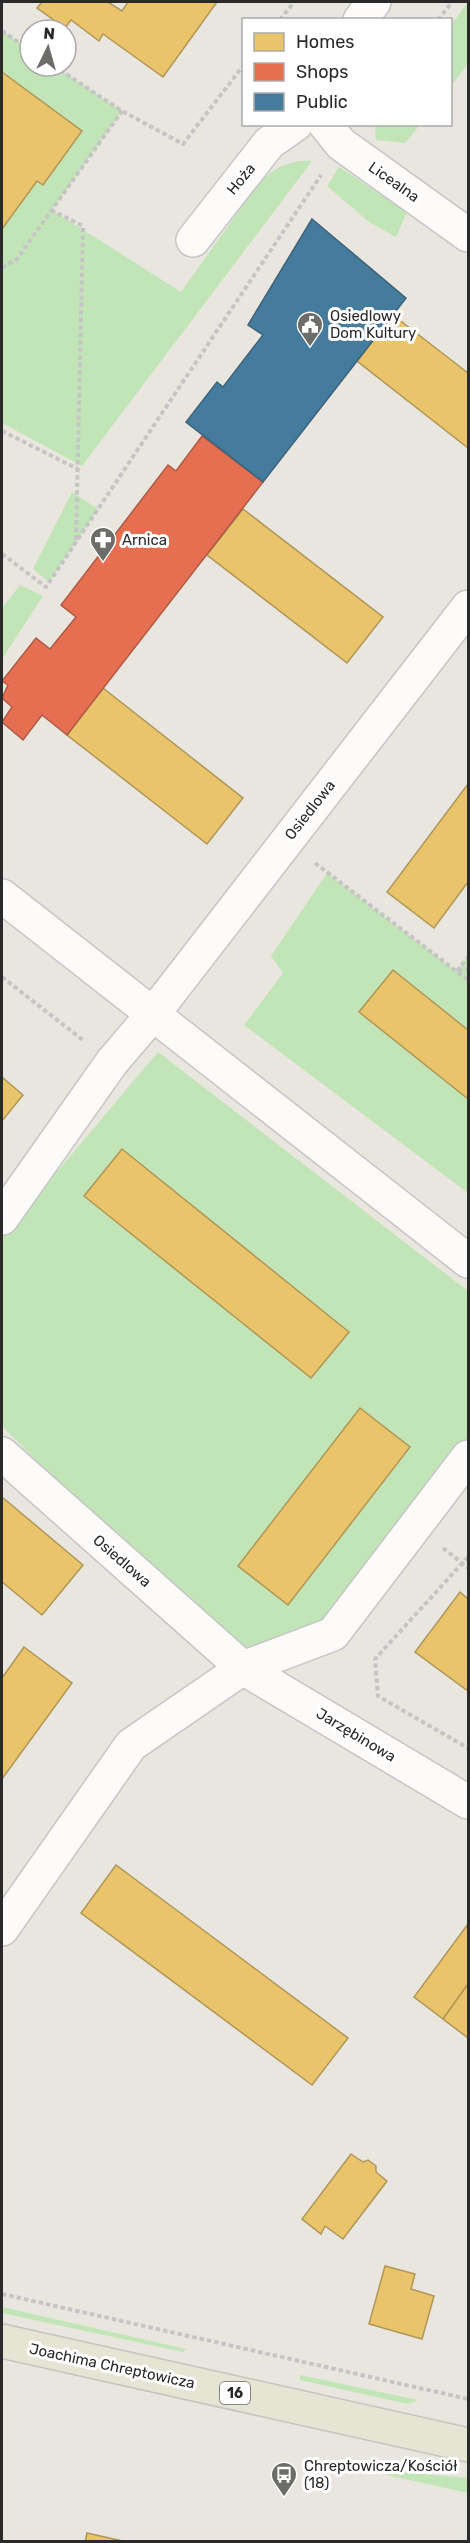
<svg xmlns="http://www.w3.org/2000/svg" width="470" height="2543" font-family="Rubik,sans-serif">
<rect width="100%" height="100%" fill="#e8e6df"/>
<g fill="#c2e5b7">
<path d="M468,2V64L451,86V25Z"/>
<path d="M2,31L30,50V66H54L122,111L52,210L181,292L261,180C277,167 291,159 312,161L82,466L2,423Z"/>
<path d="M375,125V124L420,125L405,143L376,140Z"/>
<path d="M339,167L407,212L396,237L369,222L327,186Z"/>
<path d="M72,492L98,509L49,582L33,569Z"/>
<path d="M20,585L43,596L2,659V608Z"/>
<path d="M327,873L456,971L468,957V1193L244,1025L283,973L271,956Z"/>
<path d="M158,1052L468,1291V1452L333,1634L243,1668L2,1426V1237Z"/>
<path d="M2,2307L186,2349L183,2352L2,2313Z"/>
<path d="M300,2375L418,2400L408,2404L300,2380Z"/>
<path d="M390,2471L468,2478V2493L387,2475Z"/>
</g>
<g fill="#e9c46a" stroke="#b09657" stroke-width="1.5">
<path d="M42,2H108L122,11L128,2H217L163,77L103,34L99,41L71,20L65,28L37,8Z"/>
<path d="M2,72L82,131L43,185L37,181L2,229Z"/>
<path d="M393,315L468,373V448L357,361Z"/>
<path d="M243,509L383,617L347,663L207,555Z"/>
<path d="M103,688L243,798L207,844L67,735Z"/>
<path d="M468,784V882L434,928L387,892Z"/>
<path d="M393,970L468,1030V1099L359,1012Z"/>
<path d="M2,1077L23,1095L2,1121Z"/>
<path d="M122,1149L349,1332L311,1378L84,1196Z"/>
<path d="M360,1408L410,1447L288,1605L238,1566Z"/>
<path d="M2,1497L83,1565L42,1615L2,1582Z"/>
<path d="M460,1592L468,1599V1691L415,1652Z"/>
<path d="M24,1647L72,1683L2,1779V1678Z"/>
<path d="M116,1865L348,2038L312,2085L81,1913Z"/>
<path d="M468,1924V1984L443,2019L414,1997Z"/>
<path d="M468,1984V2038L443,2019Z"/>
<path d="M351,2154L363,2162L368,2160L376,2166V2172L387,2181L343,2239L325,2226L321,2234L302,2219Z"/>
<path d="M385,2266L415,2274L411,2289L434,2296L422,2339L369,2324Z"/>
<path d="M87,2533L127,2542H85Z"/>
</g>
<path fill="#e76f51" stroke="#ae5a45" stroke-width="1.5" d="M202,436L263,482L67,735L42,715L23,740L2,722L12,707L2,698L8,685L2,681L36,638L50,649L76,617L61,605L168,465L176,471Z"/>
<path fill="#457b9d" stroke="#3d637a" stroke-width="1.5" d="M312,219L406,298L263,482L186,422L217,382L223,387L263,335L248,325Z"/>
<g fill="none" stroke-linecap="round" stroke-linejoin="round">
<defs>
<g id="minor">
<path d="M360,20L374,2"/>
<path d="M325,124L341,144L468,235"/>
<path d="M193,240L269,143L296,124"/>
<path d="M2,896L468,1261"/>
<path d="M2,1218L112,1062L153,1014L468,607"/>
<path d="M2,1454L243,1668L468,1802"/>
<path d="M2,1929L131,1745L243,1668L333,1634L468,1457"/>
</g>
<path id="primary" d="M2,2341L468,2445"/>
</defs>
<use href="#minor" stroke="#c5c5c5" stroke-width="36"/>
<use href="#primary" stroke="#c4c4c1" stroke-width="36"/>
<g stroke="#c6c5c5" stroke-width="4" stroke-dasharray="4.5 3" stroke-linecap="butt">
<path d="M280,20L294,2"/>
<path d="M438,20L452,2"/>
<path d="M2,31L30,50"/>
<path d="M54,66L122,111L183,144L243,66"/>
<path d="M51,210L83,226L76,540"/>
<path d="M2,268L17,259L122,111"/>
<path d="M2,431L78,469"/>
<path d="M2,554L46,587L321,175"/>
<path d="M315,863L468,980"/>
<path d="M457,971L468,957"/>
<path d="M458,971L468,969"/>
<path d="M2,977L84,1041"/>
<path d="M443,1548L468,1568"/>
<path d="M468,1557L375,1659L378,1696L468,1748"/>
<path d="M2,2294L468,2399"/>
</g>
<use href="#minor" stroke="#fcfbfa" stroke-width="33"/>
<use href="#primary" stroke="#e6e5d3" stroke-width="33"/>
</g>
<defs>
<symbol id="civic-pin" viewBox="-11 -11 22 30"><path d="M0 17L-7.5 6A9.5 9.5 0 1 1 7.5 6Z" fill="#6c6c69" stroke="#fff"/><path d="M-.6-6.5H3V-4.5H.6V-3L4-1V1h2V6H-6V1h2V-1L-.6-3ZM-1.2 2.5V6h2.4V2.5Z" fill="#fff"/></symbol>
<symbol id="pharmacy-pin" viewBox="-11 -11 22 30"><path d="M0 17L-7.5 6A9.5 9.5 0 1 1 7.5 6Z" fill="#6c6c69" stroke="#fff"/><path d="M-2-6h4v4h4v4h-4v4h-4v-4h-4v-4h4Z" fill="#fff"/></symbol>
<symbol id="bus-pin" viewBox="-11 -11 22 30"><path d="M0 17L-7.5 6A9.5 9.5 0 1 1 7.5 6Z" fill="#6c6c69" stroke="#fff"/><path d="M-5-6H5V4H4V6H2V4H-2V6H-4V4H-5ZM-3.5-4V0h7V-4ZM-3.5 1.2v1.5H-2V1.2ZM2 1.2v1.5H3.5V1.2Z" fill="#fff"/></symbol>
</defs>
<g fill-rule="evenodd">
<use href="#civic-pin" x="295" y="310" width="30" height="40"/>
<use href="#pharmacy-pin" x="88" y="525" width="30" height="40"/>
<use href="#bus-pin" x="269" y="2460" width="30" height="40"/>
</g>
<g text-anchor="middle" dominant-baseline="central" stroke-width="6" stroke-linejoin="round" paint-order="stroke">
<rect fill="#fff" stroke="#6a6a6a" stroke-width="1.5" x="220" y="2382" width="30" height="22" rx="4.5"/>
<g font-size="14" font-weight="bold" fill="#2a2a2a">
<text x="235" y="2393">16</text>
</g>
<g font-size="15" fill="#2a2a2a" stroke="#fff">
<text transform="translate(241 179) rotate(-51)">Hoża</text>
<text transform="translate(394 182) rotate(35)">Licealna</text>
<text transform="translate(310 810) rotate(-52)">Osiedlowa</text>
<text transform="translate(122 1561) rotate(41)">Osiedlowa</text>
<text transform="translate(356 1735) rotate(31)">Jarzębinowa</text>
<text transform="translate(112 2366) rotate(12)">Joachima Chreptowicza</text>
</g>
<g font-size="15" fill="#2a2a2a" stroke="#fff" text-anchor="start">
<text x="330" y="316">Osiedlowy<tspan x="330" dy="17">Dom Kultury</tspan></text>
<text x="122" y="540">Arnica</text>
<text x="304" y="2466">Chreptowicza/Kościół<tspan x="304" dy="17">(18)</tspan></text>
</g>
</g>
<rect width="470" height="2543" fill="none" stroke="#2a2a2a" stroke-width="6"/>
<rect x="242" y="18" width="210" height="108" fill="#ffffff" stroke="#aaaaaa" stroke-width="1.5"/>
<rect x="254" y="33" width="30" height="18" fill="#e9c46a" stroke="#aaaaaa" stroke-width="1.5"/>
<text x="296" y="48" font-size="18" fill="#2a2a2a">Homes</text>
<rect x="254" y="63" width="30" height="18" fill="#e76f51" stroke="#aaaaaa" stroke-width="1.5"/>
<text x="296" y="78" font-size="18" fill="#2a2a2a">Shops</text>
<rect x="254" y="93" width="30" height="18" fill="#457b9d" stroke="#aaaaaa" stroke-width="1.5"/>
<text x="296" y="108" font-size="18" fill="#2a2a2a">Public</text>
<g transform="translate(48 48) rotate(5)"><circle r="28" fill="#ffffff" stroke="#aaaaaa" stroke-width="1.5"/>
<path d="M0-4.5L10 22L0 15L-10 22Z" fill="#6c6c69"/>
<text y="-9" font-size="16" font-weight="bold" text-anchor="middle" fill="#2a2a2a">N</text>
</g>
</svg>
